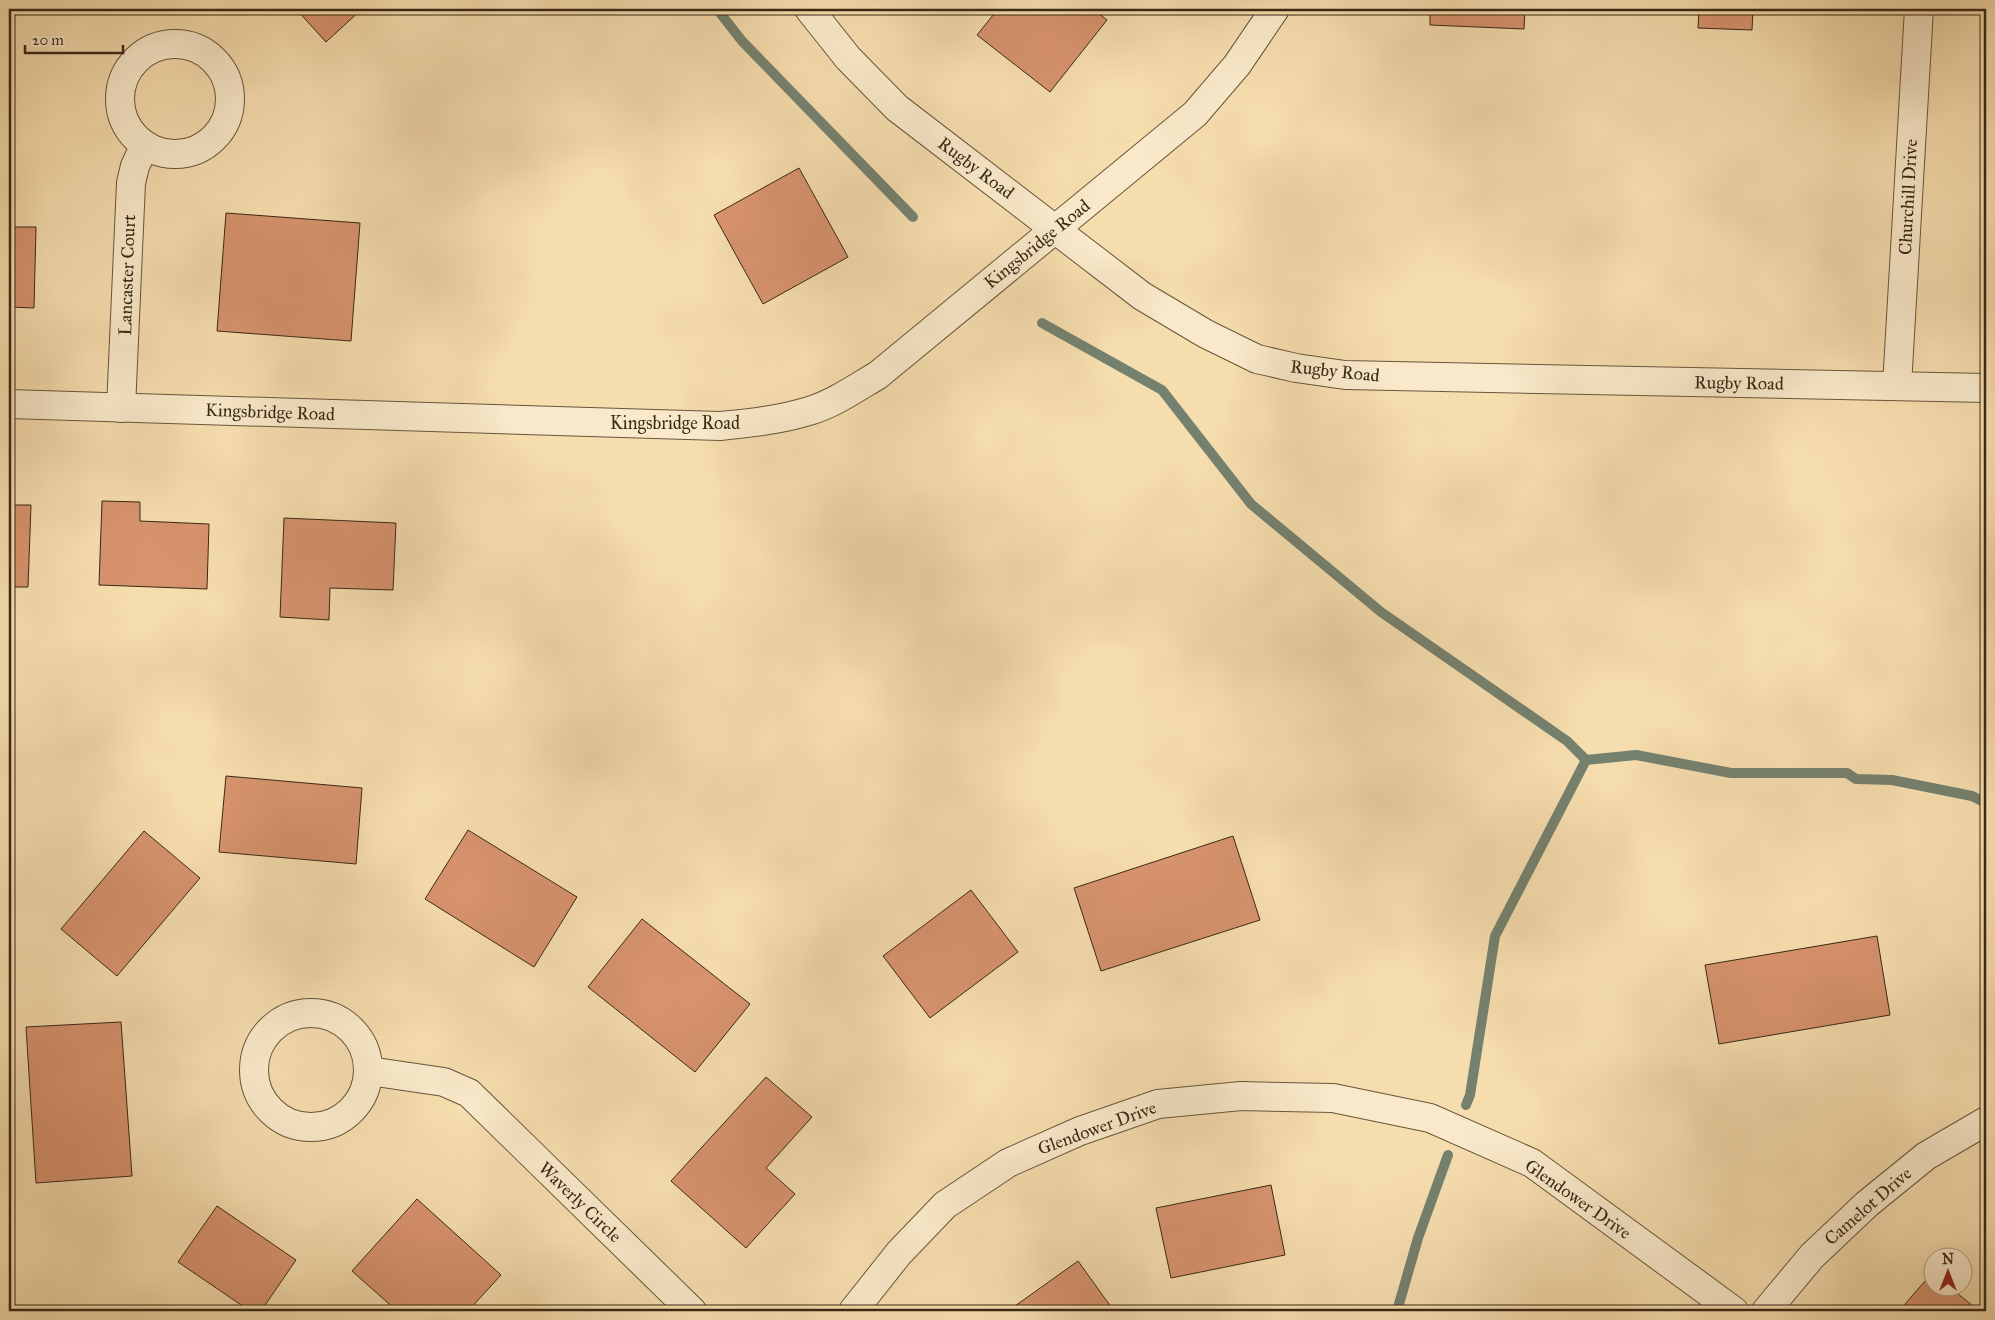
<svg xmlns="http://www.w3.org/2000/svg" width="1995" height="1320" font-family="'IM FELL Great Primer',serif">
<rect width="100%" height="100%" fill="#f6ddae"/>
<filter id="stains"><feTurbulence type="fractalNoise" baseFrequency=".004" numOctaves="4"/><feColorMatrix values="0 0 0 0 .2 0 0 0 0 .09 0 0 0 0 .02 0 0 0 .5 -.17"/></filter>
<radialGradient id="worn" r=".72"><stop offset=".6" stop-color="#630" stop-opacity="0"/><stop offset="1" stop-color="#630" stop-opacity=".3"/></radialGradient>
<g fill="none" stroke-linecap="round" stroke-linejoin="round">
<g stroke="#75816f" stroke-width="10">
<path d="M717,9L742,41L913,217"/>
<path d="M1042,323L1162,390L1251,504L1381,612L1567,741L1586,760"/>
<path d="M1586,760L1636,755L1731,773H1847L1856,779L1892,780L1972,796L1986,803"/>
<path d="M1466,1105L1470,1095L1495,936L1586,760"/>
<path d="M1397,1311L1418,1238L1448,1155"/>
</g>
</g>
<g fill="#d7936e" stroke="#382915">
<path d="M296,9H362L326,42Z"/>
<path d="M998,9H1093L1107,20L1050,92L977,35Z"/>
<path d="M1430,9H1525L1524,29L1430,25Z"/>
<path d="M1699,9H1753L1752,30L1698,28Z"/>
<path d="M799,168L848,257L763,304L714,215Z"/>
<path d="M226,213L360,223L351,341L217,331Z"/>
<path d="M9,227H36L34,308L9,307Z"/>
<path d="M102,501L140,502V521L209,524L207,589L99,585Z"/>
<path d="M9,505H31L28,587H9Z"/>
<path d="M284,518L396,523L393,590L330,588L329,620L280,617Z"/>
<path d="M226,776L362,788L356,864L219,852Z"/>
<path d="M468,830L577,897L534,967L425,899Z"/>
<path d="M144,831L200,878L117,976L61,929Z"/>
<path d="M1233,836L1260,920L1101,971L1074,888Z"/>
<path d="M971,890L1018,952L930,1018L883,956Z"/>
<path d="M642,919L750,1004L695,1072L588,987Z"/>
<path d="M1877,936L1890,1015L1719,1044L1705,965Z"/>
<path d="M121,1022L132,1176L36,1183L26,1027Z"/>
<path d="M766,1077L812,1117L766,1168L795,1194L746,1248L671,1181Z"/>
<path d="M1271,1185L1285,1255L1171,1278L1156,1208Z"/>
<path d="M417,1199L501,1275L468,1311H397L352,1271Z"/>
<path d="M217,1206L296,1260L261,1311H250L178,1262Z"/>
<path d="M1078,1261L1114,1311H1008Z"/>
<path d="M1932,1273V1288H1951L1979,1311H1899Z"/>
</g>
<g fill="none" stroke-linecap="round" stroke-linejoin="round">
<defs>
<g id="street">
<path d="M809,9L848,58L897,108L1142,296L1206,334L1257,359L1296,368L1345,375L1986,388"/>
<circle cx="175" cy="99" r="55"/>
<path d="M1897,386L1919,9"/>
<path d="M9,404L720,426C750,423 780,420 809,411C833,404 856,388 878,375L1195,114L1237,65L1275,9"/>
<path d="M121,408L131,183L135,166L145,145"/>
<circle cx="311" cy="1070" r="57"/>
<path d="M369,1071L444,1082L469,1093L692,1311"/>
<path d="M853,1311L899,1253L945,1205L1008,1163L1080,1131L1158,1104L1241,1096L1333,1098L1430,1118L1532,1163L1734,1311"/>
<path d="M1766,1311L1812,1256L1867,1204L1926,1156L1986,1121"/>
</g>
</defs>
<use href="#street" stroke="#68563b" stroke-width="30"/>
<use href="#street" stroke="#f9e9ca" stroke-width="28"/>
</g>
<g text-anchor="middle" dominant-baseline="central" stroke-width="5" stroke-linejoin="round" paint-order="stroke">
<g font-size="18" fill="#382915" stroke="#f9e9ca">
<text transform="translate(976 168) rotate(37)">Rugby Road</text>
<text transform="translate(1908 197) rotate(-87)">Churchill Drive</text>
<text transform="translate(1037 244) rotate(-39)">Kingsbridge Road</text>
<text transform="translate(127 275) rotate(-88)">Lancaster Court</text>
<text transform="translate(1335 371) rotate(6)">Rugby Road</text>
<text transform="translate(1739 383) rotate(1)">Rugby Road</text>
<text transform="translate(270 412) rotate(2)">Kingsbridge Road</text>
<text x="675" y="423">Kingsbridge Road</text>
<text transform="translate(1097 1128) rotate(-20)">Glendower Drive</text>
<text transform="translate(1578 1199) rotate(35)">Glendower Drive</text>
<text transform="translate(580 1202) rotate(44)">Waverly Circle</text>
<text transform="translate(1868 1206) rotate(-41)">Camelot Drive</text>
</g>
</g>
<rect width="1995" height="1320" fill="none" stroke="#f6ddae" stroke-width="30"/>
<rect x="10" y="10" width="1975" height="1300" fill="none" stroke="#382915" stroke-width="2.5"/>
<rect x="15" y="15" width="1965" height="1290" fill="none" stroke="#382915"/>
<g transform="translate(1948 1272)"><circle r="24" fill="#f9e9ca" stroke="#ac9c82"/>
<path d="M0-4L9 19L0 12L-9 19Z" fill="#8f2418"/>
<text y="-8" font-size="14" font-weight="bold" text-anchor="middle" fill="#382915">N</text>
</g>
<path d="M25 45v8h98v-8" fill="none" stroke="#382915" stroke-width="2.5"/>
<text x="32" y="45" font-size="15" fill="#382915" stroke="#f9e9ca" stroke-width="4" paint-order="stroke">20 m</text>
<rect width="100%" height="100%" filter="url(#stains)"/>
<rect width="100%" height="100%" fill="url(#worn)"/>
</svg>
